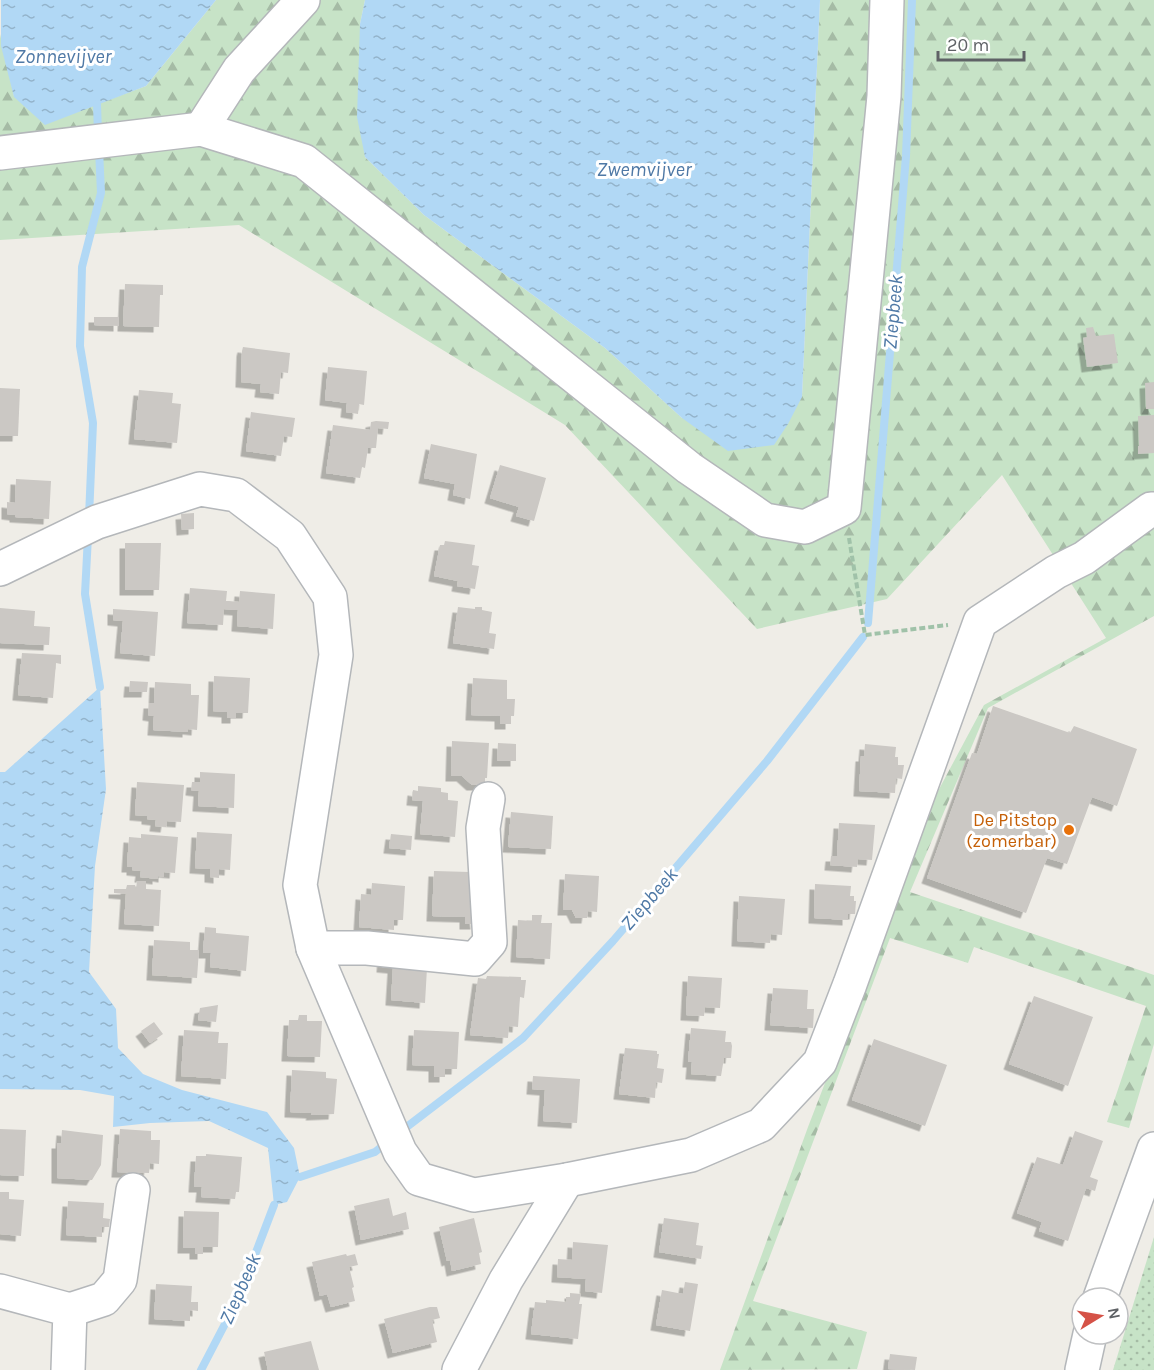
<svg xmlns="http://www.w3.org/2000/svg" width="1154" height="1370" font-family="Karla,sans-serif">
<defs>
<pattern id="grass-dots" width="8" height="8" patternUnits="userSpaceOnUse" patternTransform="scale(1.5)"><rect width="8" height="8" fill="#c7e3c7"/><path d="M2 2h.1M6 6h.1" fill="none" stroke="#a5bba5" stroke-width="1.8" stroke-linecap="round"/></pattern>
<pattern id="forest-firs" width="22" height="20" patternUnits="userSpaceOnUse" patternTransform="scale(1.5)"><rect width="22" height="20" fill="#c7e3c7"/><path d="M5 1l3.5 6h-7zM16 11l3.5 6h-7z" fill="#a5bba5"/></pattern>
<pattern id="water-ripples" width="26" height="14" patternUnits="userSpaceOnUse" patternTransform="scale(1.5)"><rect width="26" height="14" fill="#b1d8f5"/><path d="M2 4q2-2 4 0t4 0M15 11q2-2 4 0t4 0" fill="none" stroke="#93b3ca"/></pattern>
<filter id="shadow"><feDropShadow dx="-5.5" dy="5.5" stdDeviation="0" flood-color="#0004"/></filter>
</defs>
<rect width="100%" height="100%" fill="#efede7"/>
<path fill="url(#grass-dots)" d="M1154,1237V1370H1113Z"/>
<path fill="url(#forest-firs)" d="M216,0H365L360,24L365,157L424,215L605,348L682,418L802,397L820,0H1154V616L988,708L910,892L1154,975V1044L1129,1128L1107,1122L1146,1006L974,947L968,963L890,938L753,1301L867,1332L857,1369L720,1370L808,1127L937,793L984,705L1106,638L1002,475L887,599L757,629L565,425L239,225L0,240V34L14,96L97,104L146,86Z"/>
<g fill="url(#water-ripples)">
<path d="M1,0H216L146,86L45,125L14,97L1,46Z"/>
<path d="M365,0H820L802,397L788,424L774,445L728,451L682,418L605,348L424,215L365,157L357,117L360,24Z"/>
<path d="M100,687L106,789L95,866L89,972L116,1009L118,1048L143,1074L182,1090L267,1112L294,1148L300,1177L287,1202L274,1205L268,1148L209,1121L150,1123L113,1127L114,1096L80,1090L0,1089V772H5Z"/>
</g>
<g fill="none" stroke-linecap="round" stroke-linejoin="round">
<g stroke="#b1d8f5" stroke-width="8">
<path d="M97,104L98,133"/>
<path d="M89,517L93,423L80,346L82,267L101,193L99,149"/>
<path d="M88,536L85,594L100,687"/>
<path d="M868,623L906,156L912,0"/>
<path d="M404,1129L523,1038L613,941L767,761L863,637"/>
<path d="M300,1177L375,1152L385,1144"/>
<path d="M201,1370L239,1297L274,1205"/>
</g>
</g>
<g fill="#cbc8c4" filter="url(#shadow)">
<path d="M125,284L163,285V295H160L159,327L123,326Z"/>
<path d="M94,317H119V326L94,325Z"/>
<path d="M1093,327L1096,336L1114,334L1118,363L1087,367L1083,338L1087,337L1086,328Z"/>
<path d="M243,347L290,353L288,373L281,372L279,394L260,392L261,384L241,382L242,351Z"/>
<path d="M328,367L367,371L364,405L359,404L358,414L346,412L347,403L325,400Z"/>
<path d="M1154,382V409H1146L1145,383Z"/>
<path d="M0,388L20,389L18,436H0Z"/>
<path d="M139,390L173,393L172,403L181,404L177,443L134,439Z"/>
<path d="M251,412L295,418L292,437L284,436L281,456L246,451Z"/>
<path d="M1154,415V453L1138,454V446H1139L1138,416Z"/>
<path d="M376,421L389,422L388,429L378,428L376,448H368L365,468L362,467L360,478L326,473L333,425L370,430L371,422Z"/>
<path d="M431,444L477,454L470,499L453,495L455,484L424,478Z"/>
<path d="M500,465L546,478L534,521L516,516L519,507L490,498Z"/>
<path d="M16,479L51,481L49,519L15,517V515L7,514V502L15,503Z"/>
<path d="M194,513V529L182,530L181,514Z"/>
<path d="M445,541L475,545L472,565L479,566L475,589L457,586L458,581L434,576L440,545H444Z"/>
<path d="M125,543H161L159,590H125Z"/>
<path d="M190,588L227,591L226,601H229L239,602L240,591L275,594L273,629L237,626L238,610L224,609L223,625L187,623Z"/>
<path d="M458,607L475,609V607H482V610L492,612L489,633L496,634L494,649L453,643Z"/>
<path d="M0,608L35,611L34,626L50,627L49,645L0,643Z"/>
<path d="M113,609L158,612L155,656L120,653L123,621L113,620Z"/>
<path d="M22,653L61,655V664L56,663L53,698L18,695Z"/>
<path d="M214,676L250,678L248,713H236V718H227V712L213,711Z"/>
<path d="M473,678L507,680V699H515L514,716H511V724H500V716L471,715Z"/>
<path d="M130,681L148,682L147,692H129Z"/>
<path d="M155,682L191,684V695H199L197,730L188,729V732L153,730L154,716L148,715L149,703H154Z"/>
<path d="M993,706L1070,733L1074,726L1137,749L1117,806L1092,797L1067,864L1047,858L1026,913L927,878L972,753L977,754Z"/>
<path d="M452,741L489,743L487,778H485V785H472L462,776H451Z"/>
<path d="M498,743L516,744V761H497Z"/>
<path d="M865,744L896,747L895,757H898V765H904L902,779L896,778L895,793L859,791L861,756H864Z"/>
<path d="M200,772L235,774L234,808L198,806L199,791L191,790L192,782H200Z"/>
<path d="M137,782L184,785L181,822L167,821L166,827L155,826L156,820L147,819V816L135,815Z"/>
<path d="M418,786L441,788V792L448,793V800L458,801L455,837L420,834L423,801L412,800L413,790L418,791Z"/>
<path d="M511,812L553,816L551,849L508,847Z"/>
<path d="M839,823L875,825L872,860L858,859L857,867L830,865L831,856H837Z"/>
<path d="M197,832L232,834L230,870L219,869V878L210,877V869L195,868Z"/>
<path d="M141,834L178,837L175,873L164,872V877L158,876V879L140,877L141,871L132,870V867H127L129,837L141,838Z"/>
<path d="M391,834L412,836L411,850L389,848Z"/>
<path d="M434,871L470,872L476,924H465V917L432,916Z"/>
<path d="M565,874L599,876L597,912L588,911L587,918H576L572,910H563Z"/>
<path d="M137,881H146V889L161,890L159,926L124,924L126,894L114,893V889H126L127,885H135L136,889Z"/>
<path d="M372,883L405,886L403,920H394V930L359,927L361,894L371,895Z"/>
<path d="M815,884L851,886L850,896H854V901H856L855,914H848V920L814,918Z"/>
<path d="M739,896L785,899L782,935L771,934L770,943L737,941Z"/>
<path d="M532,915H542L541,923H552L550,959L516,957L518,920L532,921Z"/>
<path d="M205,927L216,928V933L249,936L246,971L210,967L211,953H203Z"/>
<path d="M154,940L190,942V950H199L197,978L152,975Z"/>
<path d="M383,956L427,968L425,1003L391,1000L393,968L382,967Z"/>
<path d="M487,976L521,977V980H526L524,998L520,997L518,1027L509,1026L508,1038L470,1035L478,978L486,979Z"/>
<path d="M688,976L722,978L720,1008L705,1007L704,1016L686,1015Z"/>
<path d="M773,988L808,990L807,1009H814L813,1028L770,1025Z"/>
<path d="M1034,996L1093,1017L1068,1086L1009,1064Z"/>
<path d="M218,1005L216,1022L198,1020L200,1008Z"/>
<path d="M299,1015H307V1021H322L320,1057L287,1056L289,1020H298Z"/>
<path d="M154,1022L163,1034L150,1043L141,1031Z"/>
<path d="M691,1028L726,1031L725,1042H731L732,1046L731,1058H724L721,1076L691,1074L692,1062H688Z"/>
<path d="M184,1030L219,1032L218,1043H228L226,1079L181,1076Z"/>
<path d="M414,1030L459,1032L457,1069H445V1077H434V1066L412,1065Z"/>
<path d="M874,1039L947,1065L925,1126L852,1100Z"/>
<path d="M625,1048L657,1051V1054H659L657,1068L664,1069L662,1083L656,1082L655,1098L619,1094Z"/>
<path d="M292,1070L326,1072V1078L337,1079L334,1114L311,1115L312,1113L290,1112Z"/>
<path d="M533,1076L580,1079L577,1123L543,1121L545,1090L532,1089Z"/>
<path d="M0,1129L26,1130L24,1176L0,1175Z"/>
<path d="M120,1129L151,1131V1140H160L159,1164L150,1163L149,1173L117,1172Z"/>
<path d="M62,1130L103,1135L101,1165L92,1180L57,1178V1143H61Z"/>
<path d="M1075,1131L1103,1141L1090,1177L1098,1180L1095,1191L1086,1188L1068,1241L1039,1231L1042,1222L1017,1213L1037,1157L1063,1165Z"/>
<path d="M206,1154L242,1157L239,1192H236L235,1199L201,1197L202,1187H194L196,1156H206Z"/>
<path d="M0,1192H9V1199L24,1200L21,1236L0,1234Z"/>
<path d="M389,1198L393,1216L406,1212L409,1229L361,1240L354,1206Z"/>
<path d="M68,1201L104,1203L103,1218L110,1219L109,1227H102V1237L66,1235Z"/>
<path d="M184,1211L219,1212L218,1247H203V1254H195V1248H183Z"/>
<path d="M474,1218L482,1252L479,1253L481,1264L452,1271L450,1260L447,1261L439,1227Z"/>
<path d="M664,1218L699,1223L696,1245L703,1246L701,1259L659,1252Z"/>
<path d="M573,1242L608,1245L602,1293L585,1291L586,1279L557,1277L558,1259L572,1260Z"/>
<path d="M346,1254L347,1256L355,1254L358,1265L349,1267L354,1287L352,1288L355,1301L331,1307L327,1294L320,1296L312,1262Z"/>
<path d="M685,1282L698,1284L690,1331L656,1325L662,1290L683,1294Z"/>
<path d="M156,1284L192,1286L191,1302H198V1311L190,1310V1321L154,1319Z"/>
<path d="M570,1293L581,1294L579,1304H582L578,1339L531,1334L535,1302L546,1303V1300L566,1302V1297H570Z"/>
<path d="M430,1307H437L440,1318L432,1320L437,1342L393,1353L384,1319Z"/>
<path d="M311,1341L319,1370H268L264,1352Z"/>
<path d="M890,1354L917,1357L915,1370L888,1369Z"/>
</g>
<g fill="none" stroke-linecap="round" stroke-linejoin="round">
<defs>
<g id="minor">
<path d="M201,129L239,70L303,0"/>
<path d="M0,153L201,129L304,161L689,468L765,520L805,527L844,508L884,96L887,0"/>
<path d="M0,569L97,522L200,489L236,495L290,536L330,597L336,655L300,885L313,948L400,1152L419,1179L474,1195L567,1180L691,1155L761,1125L820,1062L850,984L980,622L1056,572L1084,558L1151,509H1154"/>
<path d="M313,948H367L475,959L490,942L483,828L488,799"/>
<path d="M0,1291L70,1310L68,1370"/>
<path d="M1100,1298L1154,1149"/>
<path d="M70,1310L104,1299L120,1280L133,1190"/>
<path d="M459,1370L506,1280L567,1180"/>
<path d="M1082,1370L1090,1334"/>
</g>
</defs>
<use href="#minor" stroke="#b4b7ba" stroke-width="36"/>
<path stroke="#a0c2a9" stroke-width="4" stroke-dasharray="6 3" stroke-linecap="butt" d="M849,538L865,635L948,625"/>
<use href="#minor" stroke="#fff" stroke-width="33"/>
</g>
<circle fill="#e8710a" stroke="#fff" stroke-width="2" cx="1069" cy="830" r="6"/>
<g text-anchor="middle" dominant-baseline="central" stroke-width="6" stroke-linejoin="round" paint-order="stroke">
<g font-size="18" fill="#c56008" stroke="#fff" text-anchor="end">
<text x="1057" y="820">De Pitstop<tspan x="1057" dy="21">(zomerbar)</tspan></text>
</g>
<g font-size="20" font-style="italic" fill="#4f79a6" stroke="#fff">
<text x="63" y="56">Zonnevijver</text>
<text x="644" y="169">Zwemvijver</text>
<text transform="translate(893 312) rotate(-85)">Ziepbeek</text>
<text transform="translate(649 899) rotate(-49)">Ziepbeek</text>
<text transform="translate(240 1289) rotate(-66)">Ziepbeek</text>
</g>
</g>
<g transform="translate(1100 1316) rotate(79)"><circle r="28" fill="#ffffff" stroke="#bfc0c2" stroke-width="1.5"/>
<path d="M0-4.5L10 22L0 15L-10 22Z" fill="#d55247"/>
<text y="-9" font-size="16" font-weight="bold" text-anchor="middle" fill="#5f6266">N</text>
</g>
<path d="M938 51v9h86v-9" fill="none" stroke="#5f6266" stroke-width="3"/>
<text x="947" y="51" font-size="18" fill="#5f6266" stroke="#ffffff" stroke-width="4.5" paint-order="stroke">20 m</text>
</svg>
